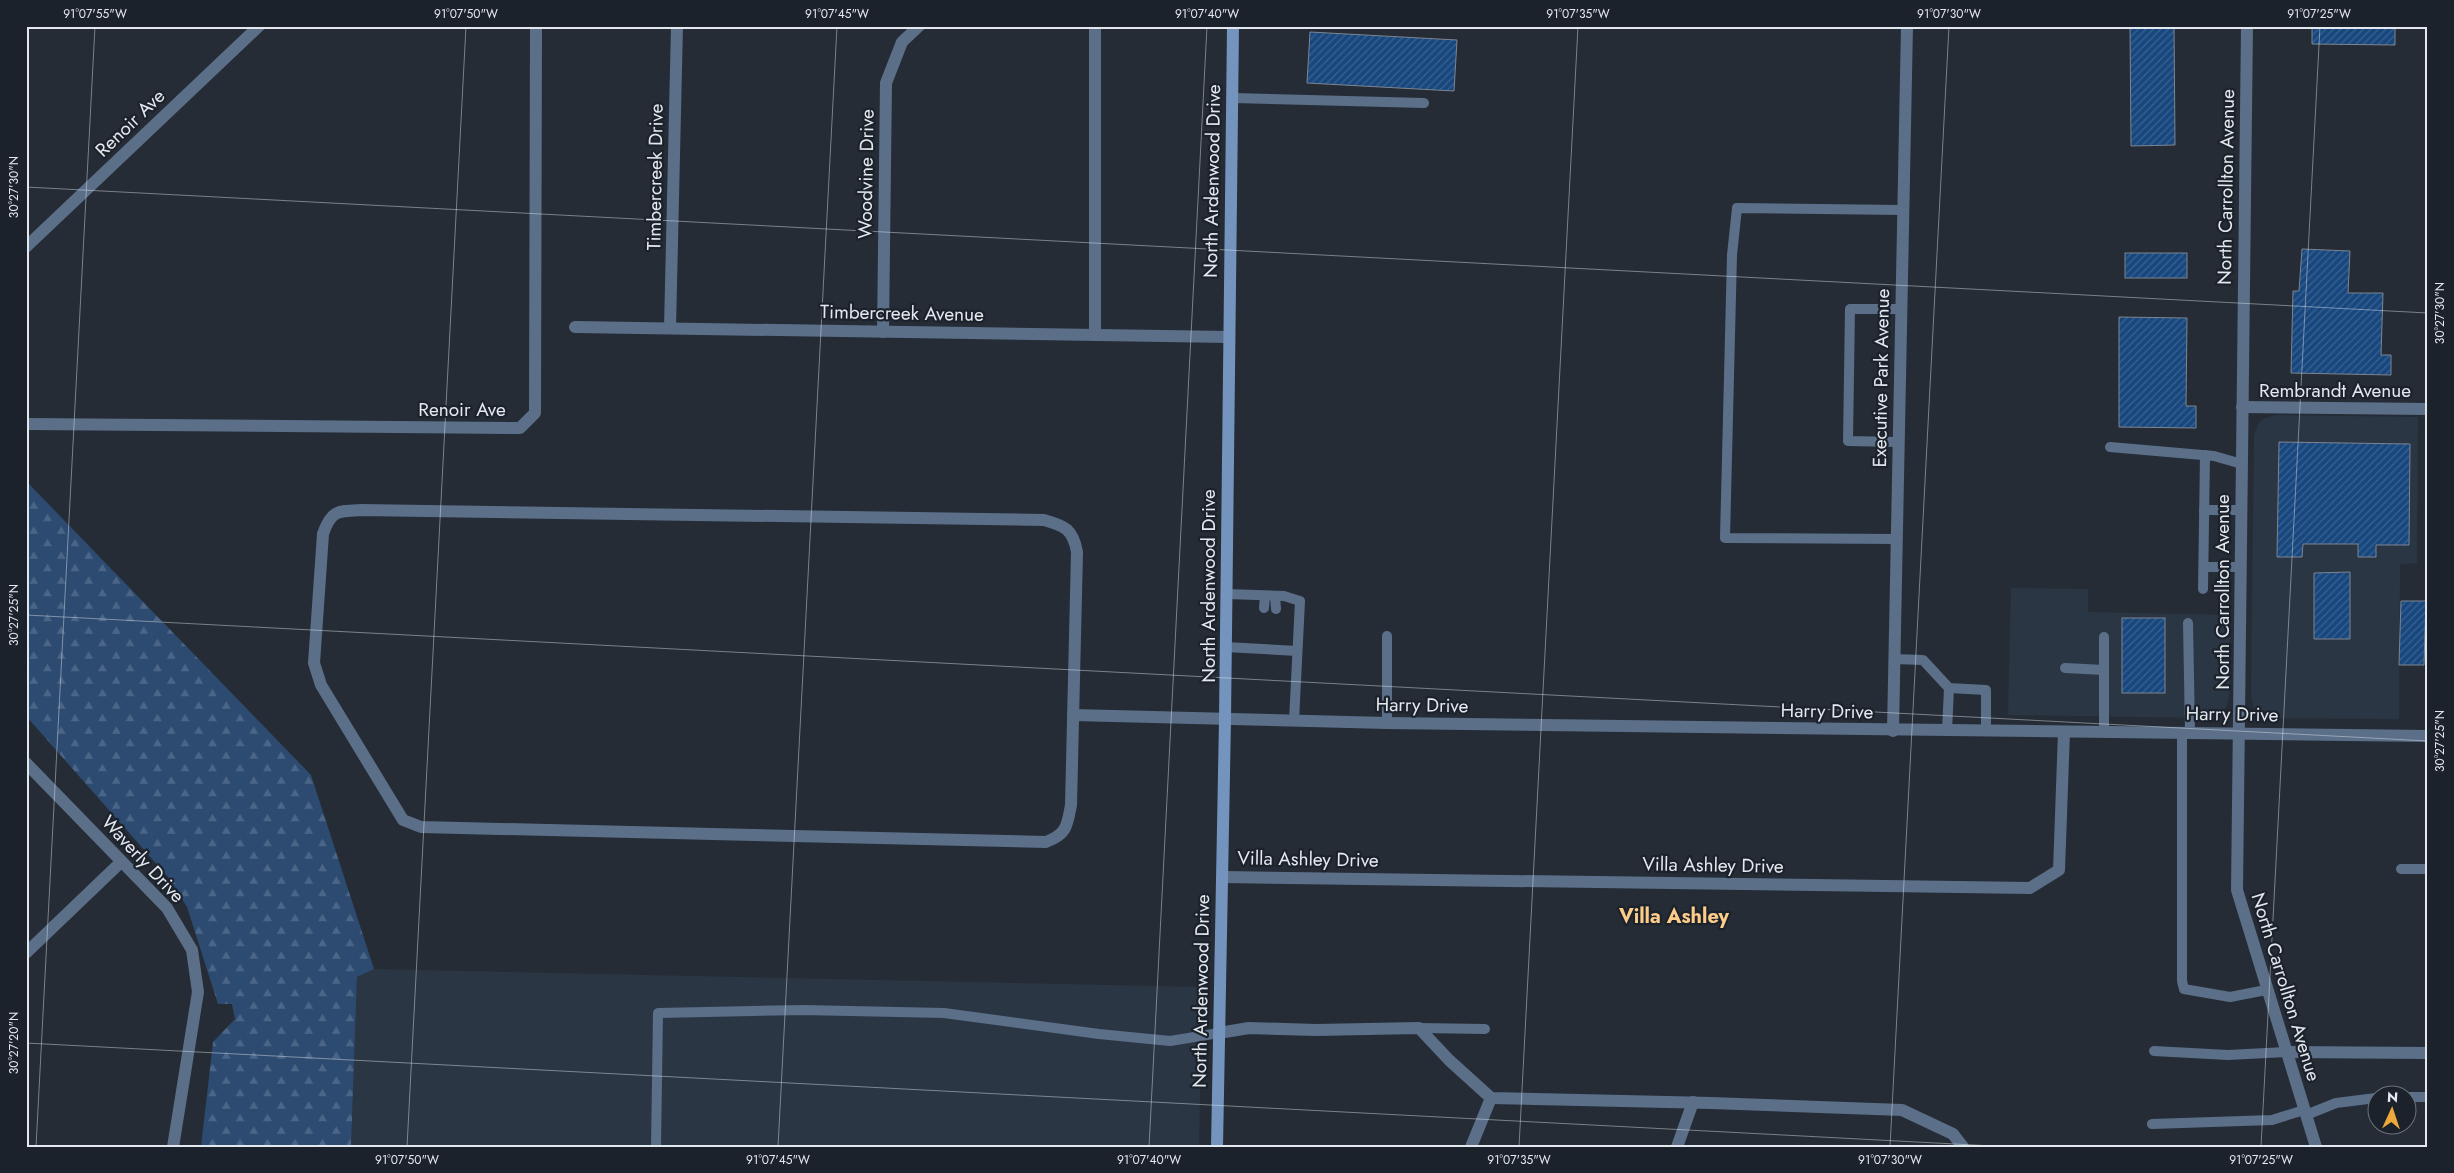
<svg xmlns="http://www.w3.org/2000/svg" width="2454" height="1173" font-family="Jost,sans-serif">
<defs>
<pattern id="forest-firs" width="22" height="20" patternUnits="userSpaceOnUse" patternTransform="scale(1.25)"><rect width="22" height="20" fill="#2d4b71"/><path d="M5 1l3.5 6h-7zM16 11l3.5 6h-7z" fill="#4b6586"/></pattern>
<pattern id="building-hatch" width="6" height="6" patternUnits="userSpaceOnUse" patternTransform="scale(1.25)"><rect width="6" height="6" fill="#18477e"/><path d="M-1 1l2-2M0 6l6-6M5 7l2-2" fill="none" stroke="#396291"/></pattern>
</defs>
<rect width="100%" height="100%" fill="#252c35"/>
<g fill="#2b3644">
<path d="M2275,415L2418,417L2417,563L2400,564L2399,719L2269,718L2261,716L2254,709L2251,695L2254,436L2258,424L2263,419Z"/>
<path d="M2011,588L2088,589V612L2230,615L2229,696L2226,707L2218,715L2205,718L2008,715Z"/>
<path d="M374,969L1202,987L1199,1147H351L357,977Z"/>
</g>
<path fill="url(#forest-firs)" d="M26,481L311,775L374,969L357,977L351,1147H201L213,1042L235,1019L232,1004H218L187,907L168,877L26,716Z"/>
<g fill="url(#building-hatch)" stroke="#7d8590">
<path d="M2130,26H2174L2175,145L2131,146Z"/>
<path d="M2312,26H2395V45L2312,44Z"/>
<path d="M1310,32L1457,40L1454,91L1307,83Z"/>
<path d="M2302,249L2350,251L2348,293H2383L2381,355H2391V375L2291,373L2293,291H2299Z"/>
<rect x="2125" y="253" width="62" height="25"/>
<path d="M2119,317L2187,318L2186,406H2196V428L2119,427Z"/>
<path d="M2279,442L2410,444L2409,545H2376V557H2358V544H2303L2302,557H2277Z"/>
<path d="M2350,572V639H2314V573Z"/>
<path d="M2401,601H2426L2424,665H2399Z"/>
<rect x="2122" y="618" width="43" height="75"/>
</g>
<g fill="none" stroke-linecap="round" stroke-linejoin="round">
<g stroke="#5b6f89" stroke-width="10">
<path d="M1232,98L1424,103"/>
<path d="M1898,442L1848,441L1850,309H1901"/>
<path d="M2110,447L2214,456L2242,464"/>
<path d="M2204,510H2241"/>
<path d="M1897,539L1725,538L1732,255L1737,208L1903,210"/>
<path d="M2204,567H2241"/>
<path d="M2203,589L2205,455"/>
<path d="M1226,594L1284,596L1300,601L1294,721"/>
<path d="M1275,596L1276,609"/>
<path d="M1264,608L1265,596"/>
<path d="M2188,623L2190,732"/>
<path d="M1226,647L1297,651"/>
<path d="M1894,659L1923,660L1949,688L1986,690V731"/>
<path d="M2065,668L2104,670"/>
<path d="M1387,723V636"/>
<path d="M1947,731L1949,688"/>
<path d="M2104,731V637"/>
<path d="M2182,732V981L2184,989L2230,997L2266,990"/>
<path d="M2401,869H2428"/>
<path d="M1419,1028L1485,1029"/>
<path d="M2154,1051L2228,1055L2286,1052"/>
<path d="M2406,1097H2428"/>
<path d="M2306,1115L2336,1103L2376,1098"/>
<path d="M2152,1124L2272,1120L2304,1110"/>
<path d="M656,1147L658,1013L803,1010L944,1013L1099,1034L1170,1041L1219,1033"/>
</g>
<g stroke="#5b6f89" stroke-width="12">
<path d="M1095,26V335"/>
<path d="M2247,26L2237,890L2316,1147"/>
<path d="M26,247L259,26"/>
<path d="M575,327L1229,337"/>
<path d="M670,328L677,26"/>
<path d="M883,332L886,83L902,42L919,26"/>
<path d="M2242,407L2428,409"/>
<path d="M26,424L520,428L535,413L536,26"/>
<path d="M361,510L1044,520C1065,526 1073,529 1077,552L1071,805C1067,826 1067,834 1046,842L421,827L403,820L321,685L314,663L323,534C331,510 338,511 361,510Z"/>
<path d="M1073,715L1387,723L2428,736"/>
<path d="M1893,731L1907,26"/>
<path d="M26,763L167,908L192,950L198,992L173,1147"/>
<path d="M1222,877L2030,888L2059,870L2064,732"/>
<path d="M26,953L121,862"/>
<path d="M1219,1033L1249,1028L1316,1030L1419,1028L1449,1060L1491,1098L1711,1103L1902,1110L1953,1134L1963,1147"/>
<path d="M2286,1052L2428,1053"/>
<path d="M1471,1147L1491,1098"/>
<path d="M1677,1147L1693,1102"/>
</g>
<path stroke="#7494be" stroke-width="12" d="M1217,1147L1225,720L1233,26"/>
</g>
<path fill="none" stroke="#e3e8ee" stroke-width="1" stroke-opacity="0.45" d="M26,187L2428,313M26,615L2428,741M26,1043L2012,1147M36,1147L95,26M407,1147L466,26M778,1147L837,26M1149,1147L1207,26M1519,1147L1578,26M1890,1147L1949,26M2261,1147L2320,26"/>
<g text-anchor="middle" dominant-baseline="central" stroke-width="4.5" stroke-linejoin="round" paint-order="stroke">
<g font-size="19" fill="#e3e8ee" stroke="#1c222b">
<text transform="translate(130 123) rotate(-44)">Renoir Ave</text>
<text transform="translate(866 174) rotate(-89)">Woodvine Drive</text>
<text transform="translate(655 177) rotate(-89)">Timbercreek Drive</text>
<text transform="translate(1212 181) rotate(-89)">North Ardenwood Drive</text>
<text transform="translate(2226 187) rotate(-89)">North Carrollton Avenue</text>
<text transform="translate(902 313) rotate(1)">Timbercreek Avenue</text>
<text transform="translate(1881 378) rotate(-89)">Executive Park Avenue</text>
<text x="2335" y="390">Rembrandt Avenue</text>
<text x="462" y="409">Renoir Ave</text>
<text transform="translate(1208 586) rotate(-90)">North Ardenwood Drive</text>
<text transform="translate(2222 592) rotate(-90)">North Carrollton Avenue</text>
<text transform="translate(1422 705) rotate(1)">Harry Drive</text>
<text transform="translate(1827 711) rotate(1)">Harry Drive</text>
<text transform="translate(2232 714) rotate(1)">Harry Drive</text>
<text transform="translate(143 859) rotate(47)">Waverly Drive</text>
<text transform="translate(1308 859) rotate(1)">Villa Ashley Drive</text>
<text transform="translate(1713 865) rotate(1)">Villa Ashley Drive</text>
<text transform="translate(2286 987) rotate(73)">North Carrollton Avenue</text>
<text transform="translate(1201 991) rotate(-89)">North Ardenwood Drive</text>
</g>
<g font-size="20" font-weight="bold" fill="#fccc89" stroke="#1c222b">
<text x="1674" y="916">Villa Ashley</text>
</g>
</g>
<rect width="2454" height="1173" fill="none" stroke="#1c222b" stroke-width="55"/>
<g transform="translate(2392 1110) rotate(3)"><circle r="24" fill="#1c222b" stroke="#6c7179"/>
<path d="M0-4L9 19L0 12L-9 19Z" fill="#eda83b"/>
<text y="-8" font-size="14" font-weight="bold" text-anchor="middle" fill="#e3e8ee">N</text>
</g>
<rect x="28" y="28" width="2398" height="1118" fill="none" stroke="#e3e8ee" stroke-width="2"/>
<g font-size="12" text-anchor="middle" fill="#e3e8ee">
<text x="95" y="18">91°07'55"W</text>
<text x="466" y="18">91°07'50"W</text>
<text x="837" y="18">91°07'45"W</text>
<text x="1207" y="18">91°07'40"W</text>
<text x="1578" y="18">91°07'35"W</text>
<text x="1949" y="18">91°07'30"W</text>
<text x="2319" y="18">91°07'25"W</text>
<text transform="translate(14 187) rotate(-90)" y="4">30°27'30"N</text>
<text transform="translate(2440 313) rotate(-90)" y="4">30°27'30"N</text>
<text transform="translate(14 615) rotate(-90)" y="4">30°27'25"N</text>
<text transform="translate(2440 741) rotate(-90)" y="4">30°27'25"N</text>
<text transform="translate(14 1043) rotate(-90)" y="4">30°27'20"N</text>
<text x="407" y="1164">91°07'50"W</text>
<text x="778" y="1164">91°07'45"W</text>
<text x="1149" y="1164">91°07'40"W</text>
<text x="1519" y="1164">91°07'35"W</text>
<text x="1890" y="1164">91°07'30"W</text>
<text x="2261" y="1164">91°07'25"W</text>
</g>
</svg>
